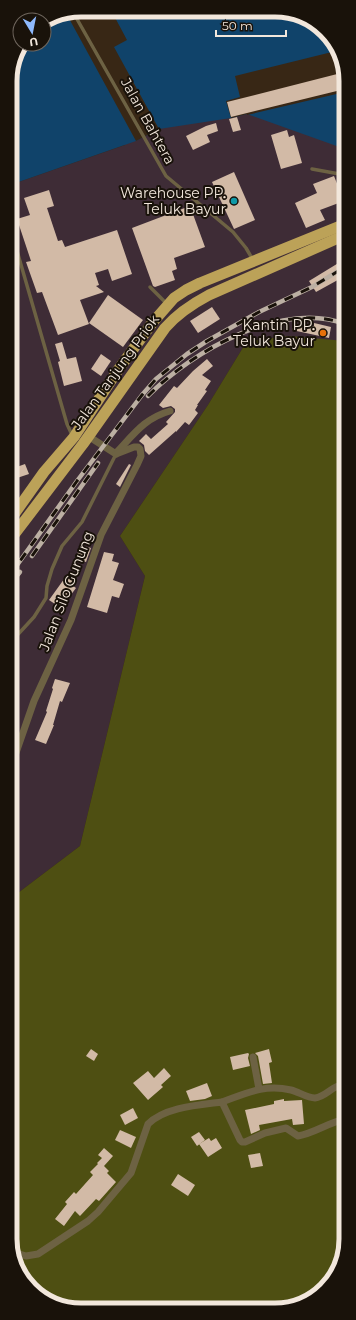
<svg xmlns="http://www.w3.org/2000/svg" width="356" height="1320" font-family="Montserrat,sans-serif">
<rect width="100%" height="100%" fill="#382715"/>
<path fill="#3e2c36" d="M81,10L293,12L328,34L345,72V364L247,341L208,405L120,536L145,576L80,846L10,899V185L125,145L44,22L54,15Z"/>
<path fill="#4e4f12" d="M289,336L345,341L346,1243L328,1286L284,1309H67L31,1289L11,1248L10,899L80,846L145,576L120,536L208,405L247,341Z"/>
<path fill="#10436a" d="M81,10L293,12L328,34L345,72V149L247,114L231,118L159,129L136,141L10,185V77L25,44H44V22L54,15Z"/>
<g fill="#382715">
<path d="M81,10H111L127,40L114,47L159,129L136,141L66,13Z"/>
<path d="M336,51L345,72V92L247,115V114L231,118L226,101L240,97L235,76Z"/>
</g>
<g fill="#d2baa6">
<path d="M345,72V89L231,117L227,102Z"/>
<path d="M237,117L241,130L233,132L229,119Z"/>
<path d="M216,123L218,131L207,135L210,142L193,150L186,136L206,126Z"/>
<path d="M287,130L289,137L294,135L302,163L281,169L271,135Z"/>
<path d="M234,172L255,220L234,229L212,182Z"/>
<path d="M334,176L344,201L320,210L325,220L306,228L295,203L317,193L313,184Z"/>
<path d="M49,190L54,206L47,208L58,241L62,240L65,247L117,230L132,274L112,281L108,269L95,273L99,285L96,286L104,292L80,300L89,324L58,335L42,292L37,293L26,262L31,261L17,219L30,215L24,198Z"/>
<path d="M190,206L205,247L174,258L177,269L172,271L175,280L155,287L153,286L132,228Z"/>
<path d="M345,259V276L316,292L309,281Z"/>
<path d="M108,295L143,320L123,347L89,323Z"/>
<path d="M212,307L220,319L198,333L190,321Z"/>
<path d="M314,323L331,327L329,338L292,330V328L314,326Z"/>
<path d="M62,342L67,359L76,357L82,381L64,386L58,362L60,361L55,344Z"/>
<path d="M101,354L111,361L101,376L91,369Z"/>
<path d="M207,359L213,366L202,375L211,381L205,390L207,391L197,405H198L195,410L198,413L189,425L185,422L176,432V431L149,455L145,451L144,445L139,441L146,434L151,439L168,424L166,422L175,412V409L171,406L163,408L159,405L174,386L177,388L193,371Z"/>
<path d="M25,464L29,474L17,478L14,468Z"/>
<path d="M129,464L131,465L120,487L116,484Z"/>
<path d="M80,545L91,548L86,562L76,559Z"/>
<path d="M104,552L114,554L112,561L119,563L113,580L124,584L119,598L112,596L107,613L87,607Z"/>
<path d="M67,575L75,581L72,585L76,588L61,608L49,600Z"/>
<path d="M55,679L70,683L62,702L60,701L53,725H54L46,744L35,740L47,712L46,711L53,689L52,688Z"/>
<path d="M91,1049L98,1054L94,1061L86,1056Z"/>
<path d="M269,1049L272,1062L269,1063L272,1083L263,1084L258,1056L255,1053Z"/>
<path d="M248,1053L249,1054L248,1058L250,1066L233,1070L230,1057Z"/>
<path d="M164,1068L171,1076L161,1085L163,1087L148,1100L133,1083L148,1071L154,1078Z"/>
<path d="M207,1083L212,1096L205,1099L190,1101L186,1091Z"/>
<path d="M284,1099V1101L302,1100L304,1124L293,1125L292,1119L259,1125L260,1130L251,1134L245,1110L274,1104V1101Z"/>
<path d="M133,1108L138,1118L125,1125L120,1115Z"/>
<path d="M120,1130L136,1137L131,1148L115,1140Z"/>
<path d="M199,1132L205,1140L197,1146L191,1137Z"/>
<path d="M209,1138L211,1141L216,1138L222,1148L208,1157L199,1144Z"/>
<path d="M104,1148L113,1156L104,1166L109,1171L107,1173L116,1182L99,1201L96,1199L80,1216L75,1211L64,1226L55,1219L67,1204L65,1202L74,1192L76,1194L93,1175L90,1172L98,1164L97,1163L102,1158L98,1155Z"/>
<path d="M260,1153L263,1166L251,1168L248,1155Z"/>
<path d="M178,1174L195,1185L188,1196L171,1185Z"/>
</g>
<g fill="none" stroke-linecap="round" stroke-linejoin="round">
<g stroke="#6d6243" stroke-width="3.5">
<path d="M73,12L166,176L233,232L246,248L253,260"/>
<path d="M312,169L345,175"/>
<path d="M13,237L67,424L72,435"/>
<path d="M150,287L166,303"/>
<path d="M10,643L34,617L46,598L47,586L52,569L62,546L82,522L116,454"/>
</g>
<g stroke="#6d6243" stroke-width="7">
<path d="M88,436L116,454"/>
<path d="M117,452C134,434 145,418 170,411"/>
<path d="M10,770L34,701L71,620L101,535L137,465L141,456L140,449L138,447H134L116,454"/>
<path d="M253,1057L259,1089"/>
<path d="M222,1102C247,1093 264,1084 291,1090C299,1092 307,1098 315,1098C327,1097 333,1083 346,1086"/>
<path d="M13,1252L26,1256L38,1254L88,1221L98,1212L131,1173L148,1124C165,1107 199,1105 222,1102L240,1140L242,1142H245L265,1133L286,1128L298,1136C315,1133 329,1122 346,1119"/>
</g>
<g stroke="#bca258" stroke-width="11">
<path d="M10,520L44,472L74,437L118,370L153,322L174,298L186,290L200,283L345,224"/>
<path d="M10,540L83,444L165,328C178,313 192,304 209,295L345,235"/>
</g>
<defs>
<g id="rail">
<path d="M148,396C192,351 282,300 345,324"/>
<path d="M32,556L98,463"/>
<path d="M10,575L77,481L142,395L156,379L187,354L207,341L259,312L312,287L345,267"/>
<path d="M10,584L20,572"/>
</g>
</defs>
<use href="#rail" stroke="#bcb0a3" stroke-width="4.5"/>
<use href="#rail" stroke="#19120a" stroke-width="3" stroke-dasharray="9" stroke-linecap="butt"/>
</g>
<circle fill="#0f9aa8" stroke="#19120a" stroke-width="1.5" cx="234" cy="201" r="4"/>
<circle fill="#e8710a" stroke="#19120a" stroke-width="1.5" cx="323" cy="333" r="4"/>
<g text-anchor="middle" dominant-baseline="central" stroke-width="4" stroke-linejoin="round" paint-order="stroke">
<g font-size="14" fill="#f2e7dc" stroke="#19120a">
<text transform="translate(148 121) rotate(61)">Jalan Bahtera</text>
<text transform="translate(115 372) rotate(-54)">Jalan Tanjung Priok</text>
<text transform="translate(66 591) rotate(-69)">Jalan Silo Gunung</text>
</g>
<g font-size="14" fill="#f2e7dc" stroke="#19120a" text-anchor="end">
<text x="226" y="193">Warehouse PP.<tspan x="226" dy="16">Teluk Bayur</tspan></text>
<text x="315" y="325">Kantin PP.<tspan x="315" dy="16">Teluk Bayur</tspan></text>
</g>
</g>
<path d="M0 0H356V1320H0ZM81 17H275A64 64 0 0 1 339 81V1239A64 64 0 0 1 275 1303H81A64 64 0 0 1 17 1239V81A64 64 0 0 1 81 17Z" fill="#19120a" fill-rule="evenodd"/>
<path fill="none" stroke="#f2e7dc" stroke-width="5" d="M81 17H275A64 64 0 0 1 339 81V1239A64 64 0 0 1 275 1303H81A64 64 0 0 1 17 1239V81A64 64 0 0 1 81 17Z"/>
<g transform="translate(32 32) rotate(170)"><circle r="19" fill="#19120a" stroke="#70675e"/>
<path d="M0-3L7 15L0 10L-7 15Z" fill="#8eb9fd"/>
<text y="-6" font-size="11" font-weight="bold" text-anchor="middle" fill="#f2e7dc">U</text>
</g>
<path d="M216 30v6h70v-6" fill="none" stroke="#f2e7dc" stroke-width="2"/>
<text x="222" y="30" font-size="12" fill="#f2e7dc" stroke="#19120a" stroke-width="3" paint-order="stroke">50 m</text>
</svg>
